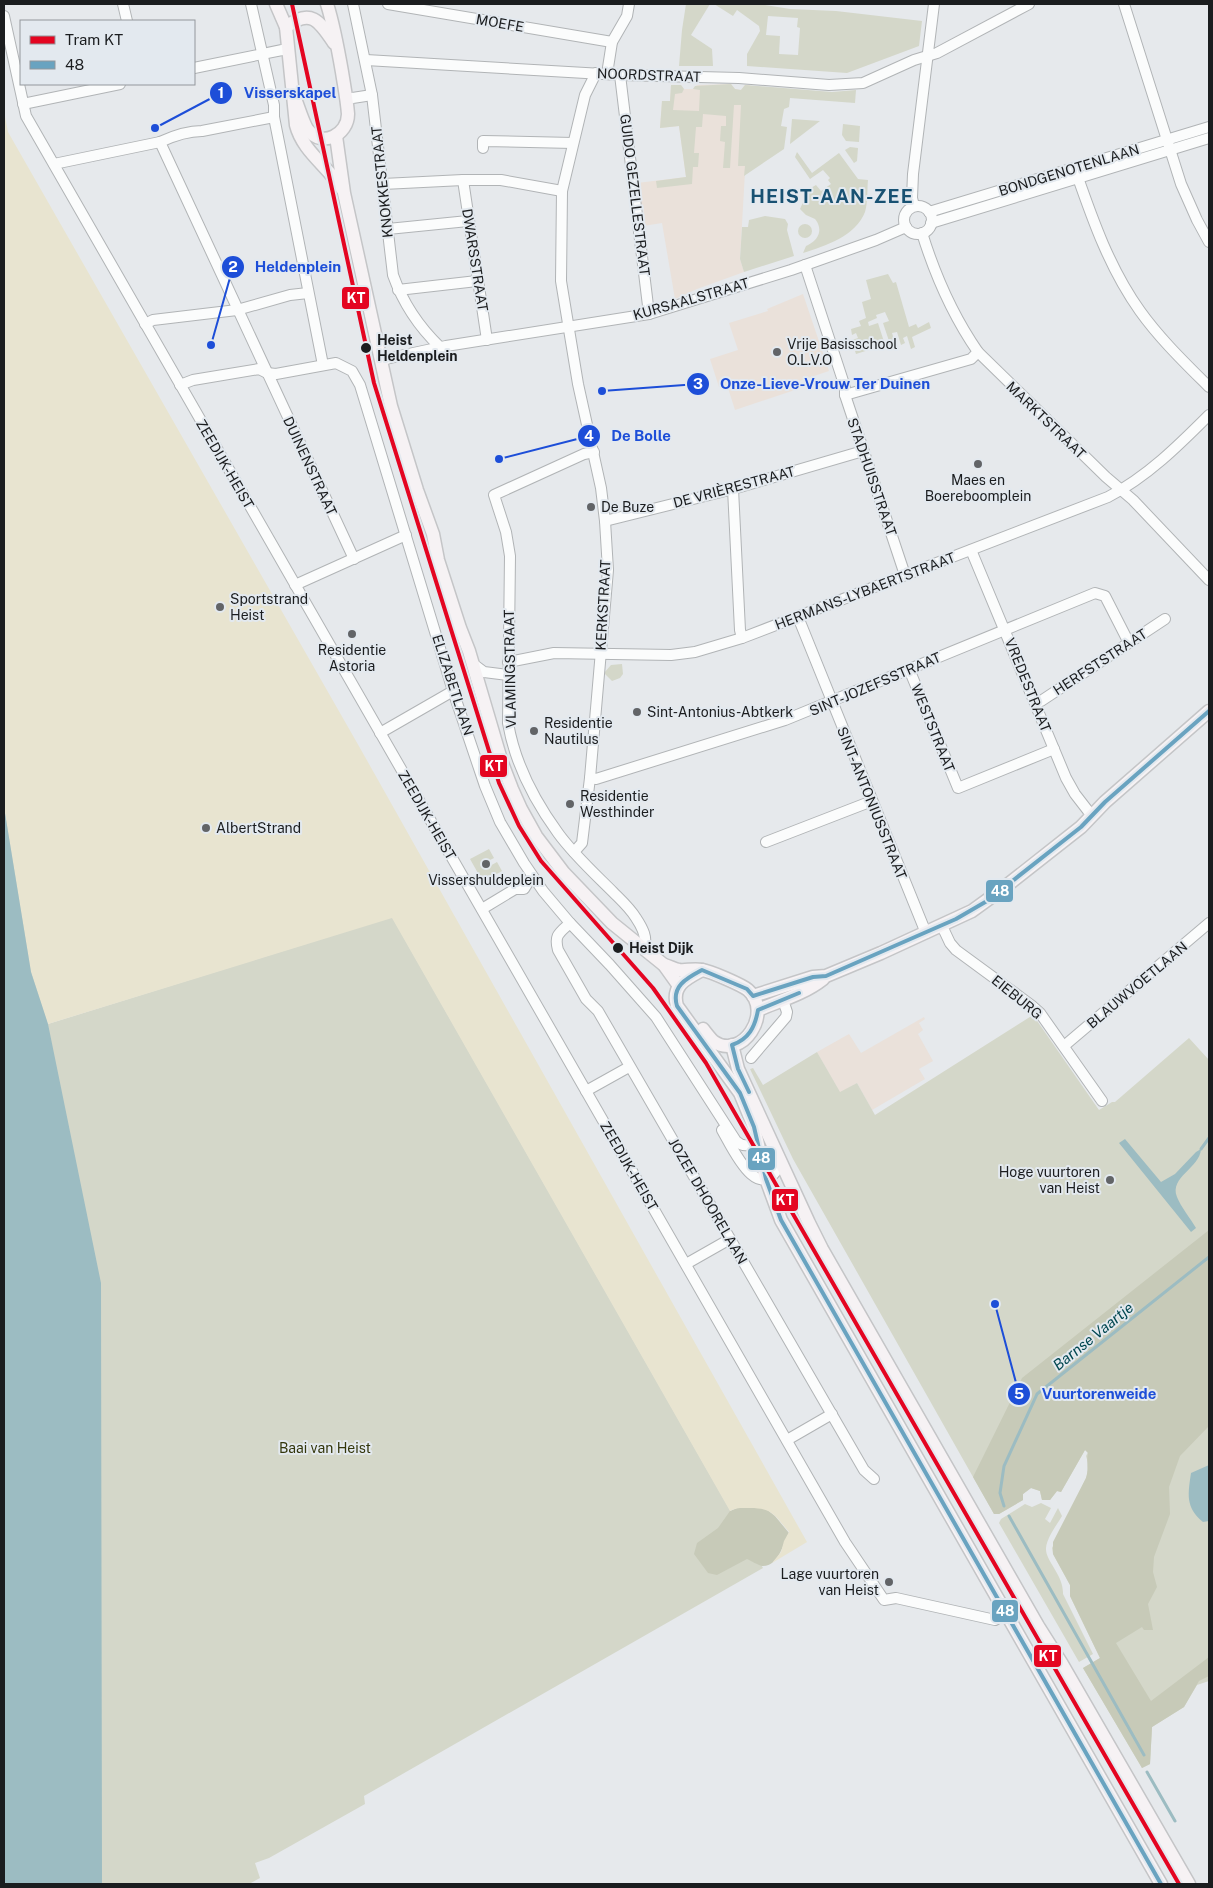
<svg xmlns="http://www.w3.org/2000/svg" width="1213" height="1888" font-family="'Public Sans',sans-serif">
<rect width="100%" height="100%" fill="#e6e9ec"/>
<g fill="#eae1da">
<path d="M731,84L735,89L741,90L745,85H750L740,259L744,272L697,289L675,299L662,223L643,226L644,208L640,205L637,183L686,177L679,126L660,128L662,101H670L671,85H681L684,89H693L697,85Z"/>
<path d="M803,294L829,371L796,382L798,389L735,410L727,385L719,387L710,359L738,350L729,323L768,311L767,309Z"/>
<path d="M924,1017L925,1019L919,1023L923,1030L918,1034L933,1061L919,1069L925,1079L872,1110L857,1083L840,1093L817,1052L849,1034L861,1053Z"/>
</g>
<g fill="#d4d7c9" fill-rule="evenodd">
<path d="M686,4H710L691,35L712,49L713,66H679L682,30Z"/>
<path d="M714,4H759L790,9L836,11L922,21L919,46L847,73L747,66V54L760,31L759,26L737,10L733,16ZM768,16L798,18L797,27L800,28L798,55L779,54L780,36L766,35Z"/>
<path d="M731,84L735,89L741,90L745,85L832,92L856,90L855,103L790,98L789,107L784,109L781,126L787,127L784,149L744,176L745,166H738L741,105H734L730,168H723L725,142L720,141L721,126H726V116L703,114L702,127H696L694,153H699L698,167H693L692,184L657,188L656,181L686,177L679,126L660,128L662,101H670L671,85H681L684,89L682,93L675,94L673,110L699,111L700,90L693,89L695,86Z"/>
<path d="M792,119L820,121L790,144Z"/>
<path d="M843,124L860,126L859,142L846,141L842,135Z"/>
<path d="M850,147L858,148L857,161L854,163L845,150Z"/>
<path d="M797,152L812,173L839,153L858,179L868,180C867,190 868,202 865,212C856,236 825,246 803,253L806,246C818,241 824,230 815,219L806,215L800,209L809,189L816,185L821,191L831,184L828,180L830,178L823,170L810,179L795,157Z"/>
<path d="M765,216L785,219L788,224L787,230L794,256L744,272L740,259L742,227H748L749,220Z"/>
<circle cx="805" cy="231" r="7"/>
<path d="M888,274L893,283L896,282L909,327L916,324L918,328L929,322L931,328L912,337L915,347L911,349L907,336L903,338L905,343L901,345L897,332L892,333L896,346L891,347L883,323L889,321L885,312L876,315L877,318L868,322L869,326L878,323L885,345L880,346L879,344L875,345V348L856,354L855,351L862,350V348L867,346L865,341L854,345L852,340L858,338L856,333L852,335L851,329L861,326L859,321L866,318L862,302L871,299L866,280Z"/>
<path d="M622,664L623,674L620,678L612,681L604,673L611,665Z"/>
<path d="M4,807L48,1024L392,917L763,1568L364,1796L365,1804L269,1858L255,1863L260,1878L249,1884H4Z"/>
<path d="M489,849L494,858L486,862L488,867L497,862L502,871L483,882L470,859Z"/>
<path d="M1033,1015L1099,1110L1112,1102H1115L1189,1038L1209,1060V1681L1197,1685L1184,1707L1152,1727L1150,1764L1142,1768L1083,1668L1100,1658L1070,1596V1585L1053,1554L1052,1548L1086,1478L1089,1466L1086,1456L1088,1452L1085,1450L1061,1492L1057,1491L1050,1500H1042L1040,1491L1031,1488L1023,1494V1500L999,1514H994L793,1159L750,1069L753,1068L763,1085L817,1052L840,1092L857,1083L875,1115Z"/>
<path d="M1041,1503L1051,1508L1045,1519L1050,1523L1058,1508L1062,1516C1057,1525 1047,1537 1046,1548C1045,1561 1064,1575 1063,1594L1093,1654L1079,1662L999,1523L1001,1519L1025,1504L1032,1507Z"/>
</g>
<g fill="#c7cab8">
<path d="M1209,1230V1426L1180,1456L1169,1487L1170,1514L1154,1557L1153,1572L1157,1587L1148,1604L1153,1630H1144L1142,1627L1116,1643L1151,1701L1209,1657V1676L1199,1681L1184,1707L1152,1727L1150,1764L1142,1768L1083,1668L1100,1658L1070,1596V1585L1053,1554V1542L1086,1478C1089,1469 1086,1461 1088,1453L1085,1450L1061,1492L1057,1491L1050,1500H1042L1040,1491L1031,1488L1023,1494V1500L999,1514H994L973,1477L1022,1378Z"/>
<path d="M737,1508H765L775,1516L789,1533C783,1543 779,1567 762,1566C758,1565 751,1561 747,1559L717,1575L708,1573L694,1554L697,1543L718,1528L730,1511Z"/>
</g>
<path fill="#e8e4d0" d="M4,111L8,132L360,748L807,1542L772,1563L781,1552L784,1541L789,1532C775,1516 773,1508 750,1508C743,1508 737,1507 730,1511L392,918L48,1024L31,972L4,807Z"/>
<g fill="#9cbcc2">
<path d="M4,807L31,972L48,1024L101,1283L102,1884H4Z"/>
<path d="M1125,1139L1161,1182L1175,1174L1196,1152L1201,1149C1200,1168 1169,1177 1177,1197C1181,1207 1190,1218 1196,1228L1191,1232L1119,1143Z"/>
<path d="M1209,1465V1521L1203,1522C1185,1507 1188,1494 1191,1473Z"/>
</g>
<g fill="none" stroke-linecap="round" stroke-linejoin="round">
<g stroke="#9cbcc2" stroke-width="3">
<path d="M1201,1149L1209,1138"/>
<path d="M1004,1506L1000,1493L1004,1466L1037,1394L1209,1257"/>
<path d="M1009,1516L1144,1755"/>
<path d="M1147,1772L1175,1821"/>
</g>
<defs>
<g id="minor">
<path d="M123,4L127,21"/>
<path d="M251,4L274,105V117L323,365"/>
<path d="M353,4L372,95L393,275C403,303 419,327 440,347"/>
<path d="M388,4L612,42"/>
<path d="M1124,4L1181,184L1197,220L1209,242"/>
<path d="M4,16L26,116L845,1542L884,1600L896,1598L995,1620L1005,1614"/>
<path d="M366,60L620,75L739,78L829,85L863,83L914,60L937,53L1029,4"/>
<path d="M194,68L287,49"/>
<path d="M607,74L612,42L627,16L629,4"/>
<path d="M620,75L649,314"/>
<path d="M346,99L372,95"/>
<path d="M23,104L120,84"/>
<path d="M160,142L354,559"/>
<path d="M483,148V141L573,143"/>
<path d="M54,164L160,142C173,136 187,131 202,131L274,117"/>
<path d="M1076,172C1093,221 1110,269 1140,311C1160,339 1185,363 1209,387"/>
<path d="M463,180L487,340"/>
<path d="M383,184L463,180H501L562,191"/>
<path d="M914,206L912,198L913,174L934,4"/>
<circle cx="918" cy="220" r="14"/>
<path d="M929,212L1209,127"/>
<path d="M931,223L1209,138"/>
<path d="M388,229L468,221"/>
<path d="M922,233C935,275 953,316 978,352L1106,477L1133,500L1209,580"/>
<path d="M805,265L845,387V395L905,575"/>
<path d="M398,290L477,281"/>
<path d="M145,324L153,320L237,310L290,295L308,293"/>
<path d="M381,360L446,346L649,314L791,270L876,240L906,227"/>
<path d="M180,385L193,380L259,369L267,373L276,374L336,363L352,371L360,385L453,691L485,786L500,822L524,863L543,891L570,923L610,965L656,1017L736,1141C744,1148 751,1146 756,1138"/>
<path d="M845,395L971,359L978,352"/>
<path d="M594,452L584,454L494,495L506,532L510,556L508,723C515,764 534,800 558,833C574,855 594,873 613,892C621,900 630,908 636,918C642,927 649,939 643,949"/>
<path d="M733,489L740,630L742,638"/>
<path d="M605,521L733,489L863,451"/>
<path d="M971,550L1066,778L1075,794L1092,816"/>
<path d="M295,585L406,535"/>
<path d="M798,617L926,933"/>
<path d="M508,662L554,653L671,655L695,652L742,638L1108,497C1147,477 1179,445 1209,415"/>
<path d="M472,663L484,672L508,675"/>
<path d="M909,669L958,788L1054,749"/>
<path d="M1035,703L1041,701L1165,619"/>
<path d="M380,733L453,691"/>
<path d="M590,778L596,779L785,720L1095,593L1105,596L1129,643"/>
<path d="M766,842L872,801"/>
<path d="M574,852L582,843L590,778L608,570L605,521L601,488L578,384L561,281L562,191L585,95L596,73"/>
<path d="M482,909L515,889H524L532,876"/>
<path d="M570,923C559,933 554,935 558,950L586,999L598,1011L864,1470L874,1479"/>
<path d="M942,926L950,943L956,950L1031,1005L1040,1013L1102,1101"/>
<path d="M1064,1046L1209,923"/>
<path d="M751,1058L786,1017L787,1012L783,1000"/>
<path d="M586,1091L629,1067"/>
<path d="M722,1130C733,1149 759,1208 781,1163"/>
<path d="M686,1264L730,1239"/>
<path d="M787,1440L832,1414"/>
</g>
<g id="major">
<path d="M276,4L286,27L296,125C303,152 328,166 342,189"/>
<path d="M286,27C311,7 320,22 334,43"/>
<path d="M292,91C296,99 303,124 308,130C322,148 348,135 348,114C347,100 344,85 342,72C338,49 334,26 327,4"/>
<path d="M336,136L344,193L391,406L417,490L433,534L438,560L460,628L469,651L502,763L512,789L521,809L536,836L564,873L612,923L664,965L679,986"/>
<path d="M664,965C669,966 674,969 679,970C686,971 694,968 702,970C710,971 742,985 748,990C774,1012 742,1062 713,1041C710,1038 706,1033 703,1029"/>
<path d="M702,970C687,978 671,985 677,1006L740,1093L754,1127L766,1179L781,1220L1161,1884"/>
<path d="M753,996L813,977L826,976L881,953L972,911L1001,890L1081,827L1105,802L1209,711"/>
<path d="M758,1010C779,1001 804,994 823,979"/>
<path d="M732,1045L738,1069L809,1223L822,1249L1038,1626L1062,1664L1189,1884"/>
</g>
</defs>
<use href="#minor" stroke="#b1b4b6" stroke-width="12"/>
<use href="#major" stroke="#c4c5c7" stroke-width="15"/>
<use href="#minor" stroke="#fbfcfc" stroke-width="10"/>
<use href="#major" stroke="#f6f2f4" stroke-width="12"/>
<defs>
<g id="bus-1">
<path d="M749,1092L738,1069L732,1045C749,1039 755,1027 758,1010L799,993"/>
<path d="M1161,1884L781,1220L766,1179L754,1127L740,1093L677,1006C671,986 687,978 702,970L747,989L753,996L813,977L826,976L956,919L987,901L1081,827L1105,802L1209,711"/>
</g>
</defs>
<use href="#bus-1" stroke="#e3e9ef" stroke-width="8"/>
<use href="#bus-1" stroke="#69a3c0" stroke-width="4"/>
<defs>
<path id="tram-1" d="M292,4L374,383L499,783L519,826L541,861L653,988L706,1063L1179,1884"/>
</defs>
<use href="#tram-1" stroke="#e3e9ef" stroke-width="8"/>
<use href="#tram-1" stroke="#e40521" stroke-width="4"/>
</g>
<g fill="#1b1d1f" stroke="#e3e9ef" stroke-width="2">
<circle cx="366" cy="348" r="6"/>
<circle cx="618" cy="948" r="6"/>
</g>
<g fill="#626467" stroke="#e3e9ef" stroke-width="2">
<circle cx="777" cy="352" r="5"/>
<circle cx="978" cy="464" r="5"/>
<circle cx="591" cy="507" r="5"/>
<circle cx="220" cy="607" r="5"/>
<circle cx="352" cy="634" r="5"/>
<circle cx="637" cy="712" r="5"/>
<circle cx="534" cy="731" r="5"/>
<circle cx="570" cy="804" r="5"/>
<circle cx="206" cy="828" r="5"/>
<circle cx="486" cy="864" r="5"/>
<circle cx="1110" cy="1180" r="5"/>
<circle cx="889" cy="1582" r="5"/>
</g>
<g text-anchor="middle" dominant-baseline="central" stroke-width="4" stroke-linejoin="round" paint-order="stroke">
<g font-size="14" fill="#1b1d1f" stroke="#e3e9ef">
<text transform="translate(500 23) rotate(10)">MOEFE</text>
<text transform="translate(649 75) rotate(2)">NOORDSTRAAT</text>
<text transform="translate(1069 170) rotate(-17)">BONDGENOTENLAAN</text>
<text transform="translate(382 182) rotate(-96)">KNOKKESTRAAT</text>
<text transform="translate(635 195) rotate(83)">GUIDO GEZELLESTRAAT</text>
<text transform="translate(475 260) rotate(81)">DWARSSTRAAT</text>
<text transform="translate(691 299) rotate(-16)">KURSAALSTRAAT</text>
<text transform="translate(1046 420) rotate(44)">MARKTSTRAAT</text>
<text transform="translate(225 464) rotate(60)">ZEEDIJK-HEIST</text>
<text transform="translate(310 466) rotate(65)">DUINENSTRAAT</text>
<text transform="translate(872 477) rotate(71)">STADHUISSTRAAT</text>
<text transform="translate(734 487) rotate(-15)">DE VRIÈRESTRAAT</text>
<text transform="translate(865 591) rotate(-21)">HERMANS-LYBAERTSTRAAT</text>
<text transform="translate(603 605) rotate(-87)">KERKSTRAAT</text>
<text transform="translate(1100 662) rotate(-33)">HERFSTSTRAAT</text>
<text transform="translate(510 669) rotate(-91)">VLAMINGSTRAAT</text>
<text transform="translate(875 684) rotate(-23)">SINT-JOZEFSSTRAAT</text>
<text transform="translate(453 685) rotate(72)">ELIZABETLAAN</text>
<text transform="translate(1028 685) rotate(68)">VREDESTRAAT</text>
<text transform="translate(933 728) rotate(68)">WESTSTRAAT</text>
<text transform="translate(872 803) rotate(68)">SINT-ANTONIUSSTRAAT</text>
<text transform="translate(427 815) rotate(60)">ZEEDIJK-HEIST</text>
<text transform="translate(1137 985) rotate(-40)">BLAUWVOETLAAN</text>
<text transform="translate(1017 997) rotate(39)">EIEBURG</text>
<text transform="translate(629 1166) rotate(60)">ZEEDIJK-HEIST</text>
<text transform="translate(708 1201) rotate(60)">JOZEF DHOORELAAN</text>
</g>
<g font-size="14" font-weight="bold" fill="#1b1d1f" stroke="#e3e9ef" text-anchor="start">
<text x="377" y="340">Heist<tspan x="377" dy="16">Heldenplein</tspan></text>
<text x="629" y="948">Heist Dijk</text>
</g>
<g font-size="14" fill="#1b1d1f" stroke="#e3e9ef" text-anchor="start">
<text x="787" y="344">Vrije Basisschool<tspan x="787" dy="16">O.L.V.O</tspan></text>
<text x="978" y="480" text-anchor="middle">Maes en<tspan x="978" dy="16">Boereboomplein</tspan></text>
<text x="601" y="507">De Buze</text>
<text x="230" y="599">Sportstrand<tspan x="230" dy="16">Heist</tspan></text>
<text x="352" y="650" text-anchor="middle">Residentie<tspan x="352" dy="16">Astoria</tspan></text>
<text x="647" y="712">Sint-Antonius-Abtkerk</text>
<text x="544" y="723">Residentie<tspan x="544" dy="16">Nautilus</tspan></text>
<text x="580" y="796">Residentie<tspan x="580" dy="16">Westhinder</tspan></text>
<text x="216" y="828">AlbertStrand</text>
<text x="486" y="880" text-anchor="middle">Vissershuldeplein</text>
<text x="1100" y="1172" text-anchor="end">Hoge vuurtoren<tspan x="1100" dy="16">van Heist</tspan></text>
<text x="879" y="1574" text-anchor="end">Lage vuurtoren<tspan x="879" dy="16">van Heist</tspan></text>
</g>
<g font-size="14" fill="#34370c" stroke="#e3e9ef">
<text x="325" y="1448">Baai van Heist</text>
</g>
<g font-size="15" font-style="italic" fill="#024750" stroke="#e3e9ef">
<text transform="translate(1093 1336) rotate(-39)">Barnse Vaartje</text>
</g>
<g font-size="19" font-weight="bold" letter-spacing="1" fill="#185172" stroke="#e3e9ef">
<text x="832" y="196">HEIST-AAN-ZEE</text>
</g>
</g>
<path fill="none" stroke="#1d4ed8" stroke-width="2" d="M155 128L221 93M211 345L233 267M602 391L698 384M499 459L589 436M995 1304L1019 1394"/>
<g fill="#1d4ed8" stroke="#e3e9ef" stroke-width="2">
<circle cx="155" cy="128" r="5"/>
<circle cx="211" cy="345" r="5"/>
<circle cx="602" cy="391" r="5"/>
<circle cx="499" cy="459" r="5"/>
<circle cx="995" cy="1304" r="5"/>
<circle cx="221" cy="93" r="12"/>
<circle cx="233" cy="267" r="12"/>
<circle cx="698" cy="384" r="12"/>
<circle cx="589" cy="436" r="12"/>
<circle cx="1019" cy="1394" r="12"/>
</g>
<g font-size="15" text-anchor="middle" font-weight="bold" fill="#fff">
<text x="221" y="98">1</text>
<text x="233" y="272">2</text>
<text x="698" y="389">3</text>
<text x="589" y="441">4</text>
<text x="1019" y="1399">5</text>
</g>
<g font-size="15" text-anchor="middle" font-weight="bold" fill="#1d4ed8" stroke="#e3e9ef" stroke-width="4" stroke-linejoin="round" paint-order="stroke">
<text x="290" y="98">Visserskapel</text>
<text x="298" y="272">Heldenplein</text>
<text x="825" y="389">Onze-Lieve-Vrouw Ter Duinen</text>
<text x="641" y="441">De Bolle</text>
<text x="1099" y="1399">Vuurtorenweide</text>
</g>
<g stroke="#e3e9ef" stroke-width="2">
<rect x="341" y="286" width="29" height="24" rx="5" fill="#e40521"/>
<rect x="479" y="754" width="29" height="24" rx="5" fill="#e40521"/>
<rect x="985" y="879" width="29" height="24" rx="5" fill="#69a3c0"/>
<rect x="747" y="1147" width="29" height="24" rx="5" fill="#69a3c0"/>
<rect x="771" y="1188" width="28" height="24" rx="5" fill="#e40521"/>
<rect x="991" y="1599" width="28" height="24" rx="5" fill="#69a3c0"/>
<rect x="1033" y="1644" width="29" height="24" rx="5" fill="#e40521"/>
</g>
<g font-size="14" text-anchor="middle" font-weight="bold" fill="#fff">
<text x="356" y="303">KT</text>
<text x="494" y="771">KT</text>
<text x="1000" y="896">48</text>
<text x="761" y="1163">48</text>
<text x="785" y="1205">KT</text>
<text x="1005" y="1616">48</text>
<text x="1048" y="1661">KT</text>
</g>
<rect width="1213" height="1888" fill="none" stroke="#1b1d1f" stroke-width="10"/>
<rect x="20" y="20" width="175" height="65" fill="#e3e9ef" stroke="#93979c"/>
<rect x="30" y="36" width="25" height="8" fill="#e40521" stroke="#93979c"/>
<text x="65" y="45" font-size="15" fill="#1b1d1f">Tram KT</text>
<rect x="30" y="61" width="25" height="8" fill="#69a3c0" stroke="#93979c"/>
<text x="65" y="70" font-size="15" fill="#1b1d1f">48</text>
</svg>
